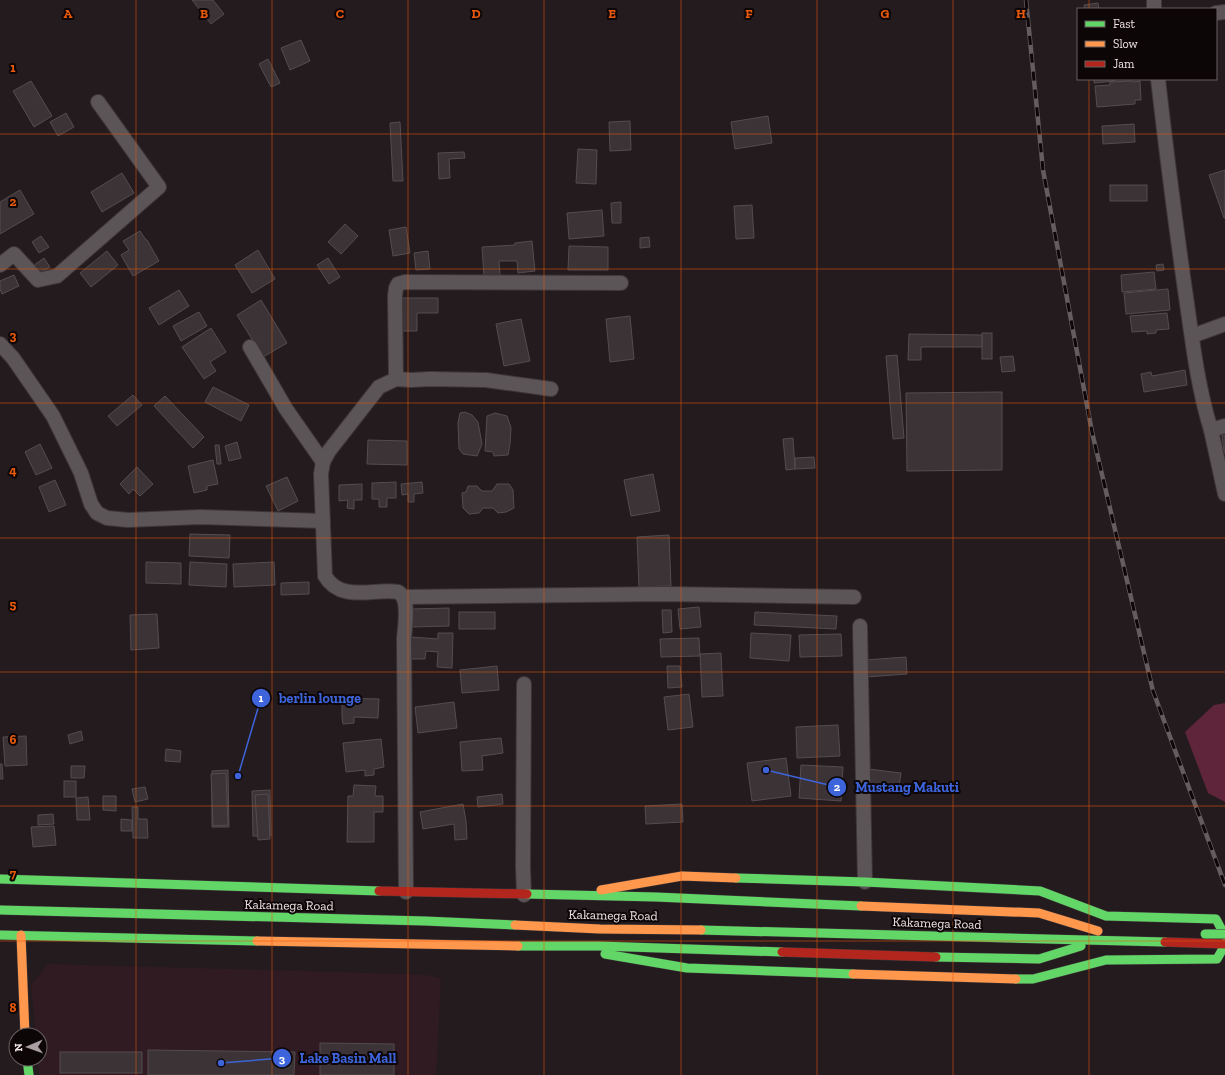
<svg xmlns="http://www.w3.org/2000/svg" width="1225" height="1075" font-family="'Zilla Slab',serif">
<rect width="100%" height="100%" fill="#241b1e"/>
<path fill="#301b22" d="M48,964L407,974L427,975L441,979L436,1075H39L38,1059H40V1035H36L31,985Z"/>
<path fill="#5f253b" d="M1225,703V802L1208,793L1185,732L1214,705Z"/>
<g fill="#3c3336" stroke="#544c4e">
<path d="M192,0H213L224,14L211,24Z"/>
<path d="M1098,3L1099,9H1085L1084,5Z"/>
<path d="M301,40L310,61L290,70L281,48Z"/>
<path d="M268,59L280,83L271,87L259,64Z"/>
<path d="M1094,79H1114L1115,81L1094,83Z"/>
<path d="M31,81L52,116L34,127L13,91Z"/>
<path d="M1132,81V82L1140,81L1141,100H1135V104L1097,107L1095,86L1110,85V82Z"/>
<path d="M66,113L74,127L58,136L50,122Z"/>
<path d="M768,116L772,143L735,149L731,122Z"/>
<path d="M630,121L631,150L610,151L609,122Z"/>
<path d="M400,122L403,181H393L390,123Z"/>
<path d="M1134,124L1135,142L1103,144L1102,126Z"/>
<path d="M578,149L597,150L596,184L576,183Z"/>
<path d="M464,152L465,158L449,159L450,178L439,179L438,153Z"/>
<path d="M1225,170V218H1224L1209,175Z"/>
<path d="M122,173L134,193L102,212L91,192Z"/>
<rect x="1110" y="185" width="37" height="16"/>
<path d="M20,190L34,214L0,234V202Z"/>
<path d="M621,202V223H612L611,203Z"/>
<path d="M752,205L754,238L736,239L734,206Z"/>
<path d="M602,210L604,236L569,239L567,213Z"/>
<path d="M345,224L358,236L341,254L328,242Z"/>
<path d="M406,227L410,253L393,256L389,230Z"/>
<path d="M140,231L146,240H147L159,261L133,276L121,255L129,250L123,241Z"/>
<path d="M41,236L49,247L39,253L32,242Z"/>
<path d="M649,237L650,247L640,248V238Z"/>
<path d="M532,241L535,271L518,273L517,261H499L500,276L484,277L482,247L515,245V243Z"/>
<path d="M569,246L608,247V270H568Z"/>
<path d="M258,250L275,279L252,293L235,265Z"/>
<path d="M107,251L118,265L91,287L80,273Z"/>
<path d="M428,251L430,269L416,270L414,253Z"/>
<path d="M44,258L50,267L38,274L33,266Z"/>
<path d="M328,258L340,277L329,284L317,265Z"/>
<path d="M1163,264L1164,270L1157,271L1156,265Z"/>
<path d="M1154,272L1156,289L1122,292L1121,275Z"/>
<path d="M14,275L19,286L2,294L0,289V281Z"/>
<path d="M1168,289L1170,310L1126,314L1124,293Z"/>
<path d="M179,290L189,306L159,325L149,308Z"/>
<path d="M402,298H438V313H417V331H402Z"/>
<path d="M261,300L287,343L263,357L237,315Z"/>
<path d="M199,312L207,326L181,341L173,326Z"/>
<path d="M1167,313L1169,329L1156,330V333L1147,334V331L1132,332L1130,316Z"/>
<path d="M630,316L634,359L610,362L606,319Z"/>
<path d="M521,319L530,361L504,366L496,324Z"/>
<path d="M211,328L226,352L210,362L216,371L204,379L182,347Z"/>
<rect x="982" y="333" width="10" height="26"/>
<path d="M909,334L982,335V347H921V360H908Z"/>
<path d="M897,355L904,438L893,439L886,356Z"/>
<path d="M1013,356L1015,371L1002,372L1000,357Z"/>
<path d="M1185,370L1187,385L1144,392L1141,374L1151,372L1152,376Z"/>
<path d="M213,387L249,405L241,421L205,402Z"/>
<path d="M1002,392V470L907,471L906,393Z"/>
<path d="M133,395L142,405L117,426L108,416Z"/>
<path d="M165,396L204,437L193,448L154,406Z"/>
<path d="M465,412L472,415L478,422L482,444L477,456L463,454L459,449L458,423L460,413Z"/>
<path d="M495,413L507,416L511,428L510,444L508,455L494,456L493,452L485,451L487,416Z"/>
<path d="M1222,435H1225V453H1224Z"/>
<path d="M793,438L795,469L786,470L783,439Z"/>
<path d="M368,440L407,441V465L367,464Z"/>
<path d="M237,442L241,458L229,461L225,446Z"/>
<path d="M40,444L52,468L36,475L25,452Z"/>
<path d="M215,445H219L221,464H217Z"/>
<path d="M814,457L815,468L795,469V458Z"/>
<path d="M213,460L218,484L207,486V490L194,493L188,466Z"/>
<path d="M137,467L153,484L140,496L133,489L129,494L120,484Z"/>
<path d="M653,474L660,511L631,516L624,480Z"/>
<path d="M287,477L298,501L278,511L266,486Z"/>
<path d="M55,480L66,505L49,512L39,487Z"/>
<path d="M396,482V498H387V507H379V499H372V483Z"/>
<path d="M422,482L423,493L414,494V502H408V494L402,495L401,484Z"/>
<path d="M362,484V500H354V509L347,508L348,500L339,501V485Z"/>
<path d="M497,484H509L513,490L514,508L506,512L498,513L493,508H483L479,513L469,514L463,508L462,493L466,492L468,486H477L482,491H492Z"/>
<path d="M190,534L230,535L229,558L189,556Z"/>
<path d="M669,535L671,586L639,587L637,537Z"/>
<path d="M146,562L181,563V584L146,583Z"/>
<path d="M190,562L227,564L226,587L189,585Z"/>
<path d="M274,562L275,585L234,587L233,564Z"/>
<path d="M309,582V594L281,595V583Z"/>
<path d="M699,607L701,627L680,629L678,609Z"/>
<path d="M449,608V626L412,627V609Z"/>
<path d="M662,610H671L672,632L663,633Z"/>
<rect x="459" y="612" width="36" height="17"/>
<path d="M755,612L837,616L836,629L754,625Z"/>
<path d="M157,614L159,648L131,650L130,615Z"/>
<path d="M438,633H453L452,668L437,667L438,652L426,651L425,659H410L411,637L438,639Z"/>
<path d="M751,633L791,635L789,661L750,658Z"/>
<path d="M841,634L842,656L800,657L799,635Z"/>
<path d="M699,638L700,656L661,657L660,639Z"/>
<path d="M721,653L723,696L702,697L700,654Z"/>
<path d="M906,657L907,674L866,677L865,660Z"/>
<path d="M497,666L499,690L462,693L460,670Z"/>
<path d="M667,666H680L682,687L668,688Z"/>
<path d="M689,694L693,727L668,730L664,697Z"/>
<path d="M342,698L379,699L378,718L354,717V723L343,724L342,717Z"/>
<path d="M454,702L457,728L418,733L415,707Z"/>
<path d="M838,725L840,756L797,758L796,727Z"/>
<path d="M81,731L83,740L70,744L68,735Z"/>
<path d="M26,736L27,765L5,766L3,737Z"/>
<path d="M501,738L503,753L482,756L483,770L462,771L460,742Z"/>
<path d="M381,739L384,767L374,769V775L365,776V770L346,772L343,743Z"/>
<path d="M166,749L181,751L180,762L165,761Z"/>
<path d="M786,758L791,796L752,801L747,763Z"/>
<path d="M0,764H2L3,779H0Z"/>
<path d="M801,765L843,767L841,801L799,798Z"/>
<path d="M71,766H85L84,778H71Z"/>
<path d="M868,769L901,773L898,792L866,788Z"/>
<path d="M228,770L229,827H212V771Z"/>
<path d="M226,773L228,825L213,826L211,774Z"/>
<rect x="64" y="781" width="12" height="16"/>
<path d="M354,785L376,786L375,796H383V812H374V842H347L348,796H353Z"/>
<path d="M145,787L148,799L135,802L132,789Z"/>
<path d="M270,790L271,836H253L252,791Z"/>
<path d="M268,794L270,839L258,840L255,795Z"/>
<path d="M502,794L503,804L478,807L477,797Z"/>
<path d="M103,796H116V811L103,810Z"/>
<path d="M88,797L90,820H77L76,798Z"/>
<path d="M463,804L466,821L467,839L455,840L454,824L423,829L420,812Z"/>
<path d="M682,804L683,822L646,824L645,806Z"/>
<path d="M132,807H138V819H147L148,838H133Z"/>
<path d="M53,814L54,824L38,825V815Z"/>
<path d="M121,819L132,820V831H121Z"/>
<path d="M54,826L56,845L33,847L31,827Z"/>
<path d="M320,1043L394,1044V1075H320Z"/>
<path d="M148,1050L295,1052L294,1075H148Z"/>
<rect x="60" y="1052" width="82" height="21"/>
</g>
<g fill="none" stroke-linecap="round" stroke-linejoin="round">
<defs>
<g id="street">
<path d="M1154,0V9"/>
<path d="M1216,13L1225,12"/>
<path d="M1158,79C1166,149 1175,220 1185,290C1192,337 1197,385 1211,430L1225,426"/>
<path d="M0,265L14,254L38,280L57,276L159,187L98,102"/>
<path d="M1192,336L1225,324"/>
<path d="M0,344L13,358L53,416L81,473L91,504L97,513L107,518L128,520L200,517L323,521"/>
<path d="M250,347L286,409L323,462"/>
<path d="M396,379L395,296L396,288L398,284L405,282L621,283"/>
<path d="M1211,430L1225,494"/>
<path d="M404,597L664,594L854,597"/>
<path d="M860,626L865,882"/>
<path d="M524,684L523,867L524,895"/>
<path d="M406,892L404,638C405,627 410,598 398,592C373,588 341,603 325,576L321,474L323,462L329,451L379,387L396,379L411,380L430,379L486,380L551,389"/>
</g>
<g id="fast">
<path d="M736,878L865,882L1040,891L1106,916L1216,919L1225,936"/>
<path d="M0,879L379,891"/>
<path d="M527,894L656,897L861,906"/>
<path d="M0,910L425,921L515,925"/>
<path d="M701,930L1165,942"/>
<path d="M0,935L257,941"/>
<path d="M518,946H599L782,952"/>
<path d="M605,954L687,968L853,974"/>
<path d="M936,957L1039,959L1081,946"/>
<path d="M1016,979H1033L1106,960L1217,959L1225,945"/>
<path d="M27,1059L29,1075"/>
</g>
<g id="slow">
<path d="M601,890L682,876L736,878"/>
<path d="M861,906L1039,913L1098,931"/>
<path d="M515,925L600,929L701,930"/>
<path d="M21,935L25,1035"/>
<path d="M257,941L518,946"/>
<path d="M853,974L1016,979"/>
</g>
<g id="jam">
<path d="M379,891L527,894"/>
<path d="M1165,942L1225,944"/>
<path d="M782,952L936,957"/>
</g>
</defs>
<use href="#street" stroke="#3e3739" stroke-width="16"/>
<use href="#fast" stroke="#3e3739" stroke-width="10"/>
<use href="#slow" stroke="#3e3739" stroke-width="10"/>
<use href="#jam" stroke="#3e3739" stroke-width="10"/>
<use href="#street" stroke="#5c5557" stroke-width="14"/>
<use href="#fast" stroke="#63d668" stroke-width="9"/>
<use href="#slow" stroke="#ff974d" stroke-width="9"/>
<use href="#jam" stroke="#b3261e" stroke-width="9"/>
<defs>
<path id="rail" d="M1026,0L1043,170L1092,432L1153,691L1225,885"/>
</defs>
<use href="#rail" stroke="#645c5f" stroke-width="4.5"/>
<use href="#rail" stroke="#0c0607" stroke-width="3" stroke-dasharray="9" stroke-linecap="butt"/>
<defs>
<path id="fast-bridge" d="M1205,934H1225"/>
</defs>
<use href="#fast-bridge" stroke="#3e3739" stroke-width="10" stroke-linecap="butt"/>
<use href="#fast-bridge" stroke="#63d668" stroke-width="9"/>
</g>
<path fill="none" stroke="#e8590c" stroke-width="1" stroke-opacity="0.55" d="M136,0V1075M272,0V1075M408,0V1075M544,0V1075M681,0V1075M817,0V1075M953,0V1075M1089,0V9M1089,79V1075M0,134H1225M0,269H1225M0,403H1225M0,538H1225M0,672H1225M0,806H1225M0,941H1225"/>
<g text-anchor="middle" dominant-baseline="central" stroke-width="4" stroke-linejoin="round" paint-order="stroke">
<g font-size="13" fill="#f1e4e8" stroke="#0c0607">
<text transform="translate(289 905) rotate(1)">Kakamega Road</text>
<text transform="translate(613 915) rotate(1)">Kakamega Road</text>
<text transform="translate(937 923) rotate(2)">Kakamega Road</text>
</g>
</g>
<g font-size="13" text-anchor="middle" font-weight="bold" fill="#e8590c" stroke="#0c0607" stroke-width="4" stroke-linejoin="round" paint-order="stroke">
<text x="68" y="18">A</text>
<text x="204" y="18">B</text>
<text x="340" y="18">C</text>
<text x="476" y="18">D</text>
<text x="612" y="18">E</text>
<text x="749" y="18">F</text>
<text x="885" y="18">G</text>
<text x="1021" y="18">H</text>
<text x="13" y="72">1</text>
<text x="13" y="206">2</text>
<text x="13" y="340">3</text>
<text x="13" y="475">4</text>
<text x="13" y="609">5</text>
<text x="13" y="744">6</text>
<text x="13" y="878">7</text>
<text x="13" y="1012">8</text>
</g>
<path fill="none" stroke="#3d64da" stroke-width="1.5" d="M238 776L261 698M766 770L837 787M221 1063L282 1058"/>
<g fill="#3d64da" stroke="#0c0607" stroke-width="1.5">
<circle cx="238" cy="776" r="4"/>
<circle cx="766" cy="770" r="4"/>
<circle cx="221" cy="1063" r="4"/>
<circle cx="261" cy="698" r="10"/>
<circle cx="837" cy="787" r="10"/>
<circle cx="282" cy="1058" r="10"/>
</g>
<g font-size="12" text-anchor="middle" font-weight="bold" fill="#fff">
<text x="261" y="702">1</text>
<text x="837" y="791">2</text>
<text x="282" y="1063">3</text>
</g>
<g font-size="14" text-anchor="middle" font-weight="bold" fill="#3d64da" stroke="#0c0607" stroke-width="4" stroke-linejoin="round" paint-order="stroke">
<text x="320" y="703">berlin lounge</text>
<text x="907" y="792">Mustang Makuti</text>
<text x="348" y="1063">Lake Basin Mall</text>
</g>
<rect x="1077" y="8" width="140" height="72" fill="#0c0607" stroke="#685f61"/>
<rect x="1085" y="21" width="20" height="6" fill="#63d668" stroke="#685f61"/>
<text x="1113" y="28" font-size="12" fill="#f1e4e8">Fast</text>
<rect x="1085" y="41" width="20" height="6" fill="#ff974d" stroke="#685f61"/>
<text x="1113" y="48" font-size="12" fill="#f1e4e8">Slow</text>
<rect x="1085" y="61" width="20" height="6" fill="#b3261e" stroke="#685f61"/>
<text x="1113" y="68" font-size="12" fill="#f1e4e8">Jam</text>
<g transform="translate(28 1047) rotate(268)"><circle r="19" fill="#0c0607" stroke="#685f61"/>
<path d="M0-3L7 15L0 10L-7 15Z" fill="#a99ea1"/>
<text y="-6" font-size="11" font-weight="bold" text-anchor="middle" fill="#f1e4e8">N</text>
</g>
</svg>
